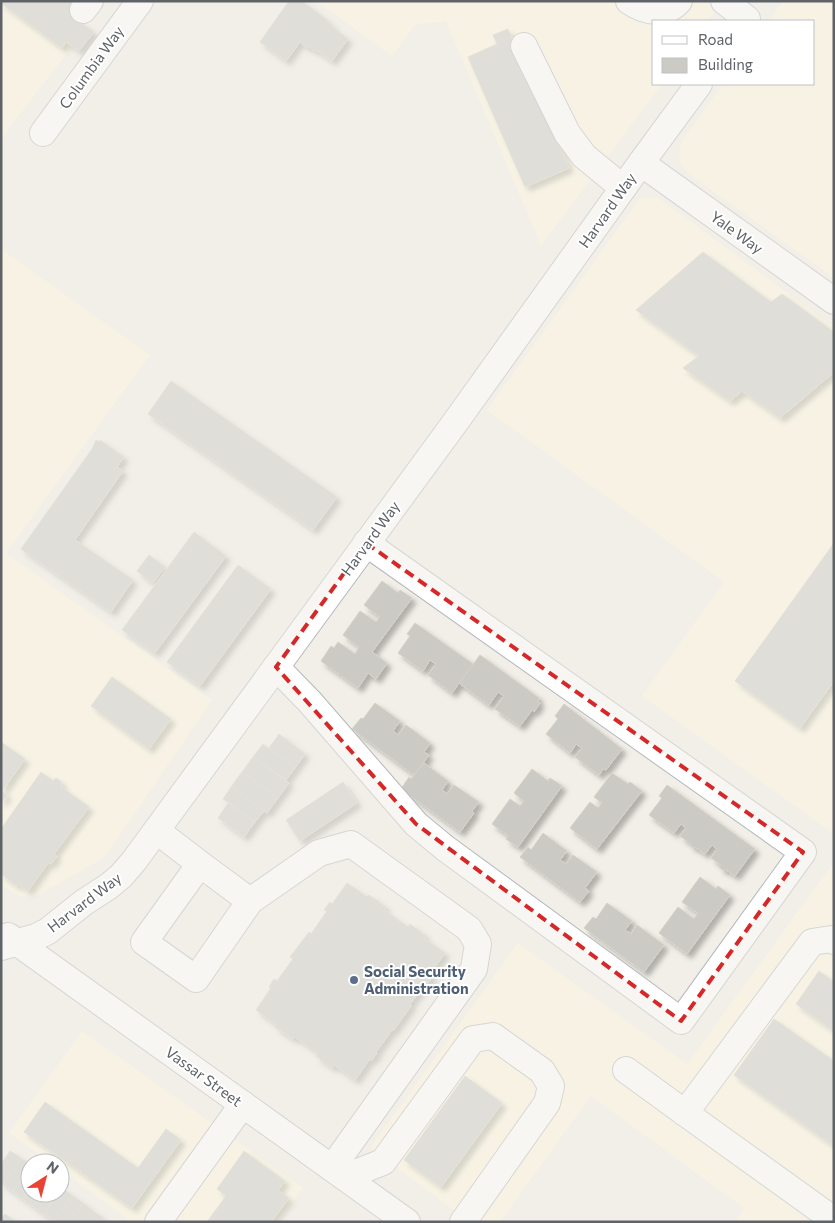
<svg xmlns="http://www.w3.org/2000/svg" width="835" height="1223" font-family="Commissioner,sans-serif">
<defs>
<filter id="shadow"><feDropShadow dx="4.5" dy="4.5" stdDeviation="2.5" flood-color="#0004"/></filter>
</defs>
<rect width="100%" height="100%" fill="#f1efe8"/>
<g fill="#fef7e0">
<path d="M1,1H107L1,139Z"/>
<path d="M316,1H723L708,21H654V84H662L541,246L446,21L415,25L392,56Z"/>
<path d="M783,1H834V278L696,179L684,169L680,162L679,152L682,141L723,84H814V21H769Z"/>
<path d="M657,197L834,327V834L642,696L724,582L487,410L640,198Z"/>
<path d="M1,249L150,355L6,553L212,700L105,857L39,895L29,897L19,896L1,884Z"/>
<path d="M834,862V1222H735L744,1208L591,1096L500,1222H470L370,1148L518,943L687,1064Z"/>
<path d="M82,1031L303,1188L279,1222H128L126,1217L60,1170V1163H51L9,1133Z"/>
</g>
<g fill="#cccac5" stroke="#d6d1c6" filter="url(#shadow)">
<path d="M1,1H75L67,12L94,32L79,51L66,42L62,48L1,3Z"/>
<path d="M289,1H302L327,20L326,21L333,26L332,27L348,39L332,61L316,50L315,51L308,46L307,48L300,42L286,61L260,42Z"/>
<path d="M508,29L569,168L525,187L468,57L497,44L493,35Z"/>
<path d="M703,252L771,302L782,294L834,332V372L780,418L742,391L730,401L683,368L699,356L636,310Z"/>
<path d="M171,381L337,497L313,530L148,414Z"/>
<path d="M96,440L100,442V440L124,457L117,467L123,471L75,540L133,580L111,612L21,549L92,449Z"/>
<path d="M194,532L226,556L155,653L122,630Z"/>
<path d="M834,543V681L800,728L735,681Z"/>
<path d="M149,555L165,567L153,583L137,571Z"/>
<path d="M238,565L271,589L200,686L167,662Z"/>
<path d="M382,581L398,593L400,590L412,598L372,652L387,663L376,679L368,673L358,688L321,661L331,646L334,648L338,642L355,654L359,647L343,635L360,611L376,622L380,617L364,605Z"/>
<path d="M415,623L473,664L452,693L428,675L436,664L430,660L423,671L398,653L410,636L407,634Z"/>
<path d="M480,655L539,698L537,701L540,703L534,712L532,710L520,726L495,709L504,696L498,692L489,705L459,683Z"/>
<path d="M112,677L171,719L149,749L91,706Z"/>
<path d="M375,703L400,721L393,731L398,735L406,725L430,743L424,752L429,755L414,775L352,729L361,718L363,719Z"/>
<path d="M564,704L622,749L606,770L603,769L599,775L575,757L582,748L576,744L570,753L546,734L558,719L555,716Z"/>
<path d="M279,734L305,754L295,768L269,748Z"/>
<path d="M1,742L25,759L2,791L7,795L1,803Z"/>
<path d="M263,744L295,768L286,780L253,757Z"/>
<path d="M253,757L289,783L278,798L242,772Z"/>
<path d="M424,763L448,781L442,790L447,794L454,785L479,802L472,811L474,813L460,832L401,789L409,777L411,779Z"/>
<path d="M532,769L548,781L550,778L562,786L518,847L506,839L509,836L492,824L510,799L520,806L524,801L514,793Z"/>
<path d="M41,772L53,781L56,778L62,782L60,786L89,807L54,854L57,856L51,864L48,863L28,891L18,884L16,885L1,874V829Z"/>
<path d="M242,772L278,798L267,813L231,787Z"/>
<path d="M612,773L628,784L630,782L642,791L597,849L570,828L590,802L598,808L602,803L594,797Z"/>
<path d="M343,782L357,803L300,841L286,820Z"/>
<path d="M667,785L755,849L735,876L725,869L724,871L719,867L721,865L711,858L717,849L712,845L705,854L695,847L694,848L690,845L691,844L680,836L686,828L681,824L674,833L649,815L662,798L659,796Z"/>
<path d="M231,787L264,811L255,822L223,799Z"/>
<path d="M228,803L255,822L244,837L218,818Z"/>
<path d="M543,833L567,851L560,860L566,864L573,855L597,872L585,888L589,891L580,902L520,857L528,847L531,850Z"/>
<path d="M700,877L716,889L718,886L730,895L687,954L659,933L678,907L694,919L698,913L682,902Z"/>
<path d="M347,883L367,897L369,895L386,907L384,910L408,927L410,924L426,936L424,938L445,953L430,974L433,976L428,983L426,982L410,1004L411,1006L393,1031L392,1030L376,1052L377,1053L372,1060L370,1059L355,1080L334,1065L332,1068L316,1056L318,1053L295,1037L293,1039L275,1027L277,1025L256,1010L271,988L269,987L274,979L277,981L293,959L290,957L309,932L311,934L327,911L324,910L330,902L332,904Z"/>
<path d="M607,903L632,921L625,930L631,934L637,925L664,945L644,972L584,928L593,917L596,919Z"/>
<path d="M819,971L834,982V1031L796,1004Z"/>
<path d="M774,1019L834,1061V1146L734,1075Z"/>
<path d="M465,1076L502,1103L441,1187L404,1160Z"/>
<path d="M45,1102L138,1168L166,1129L181,1140L132,1208L24,1132Z"/>
<path d="M10,1151L21,1158L3,1184L1,1183V1164Z"/>
<path d="M244,1151L285,1181L278,1190L289,1198L271,1222H207L226,1196L217,1189Z"/>
<path d="M21,1158L30,1165V1167L13,1191L3,1184Z"/>
<path d="M30,1167V1189L23,1199L13,1191Z"/>
<path d="M62,1188L73,1196L54,1221L44,1214L59,1193H60Z"/>
<path d="M30,1189V1193H43L33,1206L23,1199Z"/>
<path d="M43,1193H59L44,1214L33,1206Z"/>
<path d="M73,1196L83,1203L69,1222L54,1221Z"/>
<path d="M83,1203L93,1211L85,1222H69Z"/>
<path d="M93,1211L103,1218L101,1222H85Z"/>
<path d="M5,1214L16,1222H1V1219Z"/>
</g>
<g fill="none" stroke-linecap="round" stroke-linejoin="round">
<defs>
<g id="minor">
<path d="M629,1C644,12 666,16 679,1"/>
<path d="M724,1L747,19"/>
<path d="M83,10L90,1"/>
<path d="M524,46L567,133L584,156L623,188"/>
<path d="M43,133L140,1"/>
<path d="M641,163L834,301"/>
<path d="M276,667L310,702L416,824L445,848L681,1021L803,852L366,543"/>
<path d="M157,831L200,864L250,901L196,979L144,942L200,864"/>
<path d="M250,901L319,853L351,844L469,929L478,944L474,969L332,1168"/>
<path d="M8,936L407,1222"/>
<path d="M834,941L831,939L812,942L685,1113L834,1220"/>
<path d="M1,947L36,937L48,931L83,903L109,886L121,876L134,861L454,424L641,163L699,84"/>
<path d="M626,1070L685,1113"/>
<path d="M345,1177L383,1162L473,1039L493,1036L542,1071L551,1086L547,1103L463,1222"/>
<path d="M158,1222L243,1104"/>
</g>
</defs>
<use href="#minor" stroke="#b5b8bc" stroke-width="28"/>
<use href="#minor" stroke="#fff" stroke-width="26"/>
</g>
<path d="M0 0H835V1223H0ZM366,543L803,852L681,1021L416,824L276,667Z" fill="#f1efe8" fill-opacity=".55" fill-rule="evenodd"/>
<path fill="none" stroke="#d62828" stroke-width="4" stroke-dasharray="10 6" stroke-linejoin="round" d="M366,543L803,852L681,1021L416,824L276,667Z"/>
<circle fill="#5c6f8a" stroke="#fff" stroke-width="2" cx="354" cy="980" r="5"/>
<g text-anchor="middle" dominant-baseline="central" stroke-width="4" stroke-linejoin="round" paint-order="stroke">
<g font-size="15" fill="#5f6368" stroke="#fff">
<text transform="translate(91 67) rotate(-54)">Columbia Way</text>
<text transform="translate(607 210) rotate(-55)">Harvard Way</text>
<text transform="translate(737 232) rotate(36)">Yale Way</text>
<text transform="translate(370 538) rotate(-54)">Harvard Way</text>
<text transform="translate(84 902) rotate(-37)">Harvard Way</text>
<text transform="translate(204 1076) rotate(36)">Vassar Street</text>
</g>
<g font-size="15" font-weight="bold" fill="#4e5e75" stroke="#fff" text-anchor="start">
<text x="364" y="971">Social Security<tspan x="364" dy="17">Administration</tspan></text>
</g>
</g>
<rect width="835" height="1223" fill="none" stroke="#5f6368" stroke-width="5"/>
<rect x="652" y="20" width="162" height="65" fill="#ffffff" stroke="#bfc1c3"/>
<rect x="662" y="36" width="25" height="8" fill="#ffffff" stroke="#bfc1c3"/>
<text x="698" y="45" font-size="15" fill="#5f6368">Road</text>
<rect x="662" y="58" width="25" height="15" fill="#cccac5" stroke="#bfc1c3"/>
<text x="698" y="70" font-size="15" fill="#5f6368">Building</text>
<g transform="translate(45 1178) rotate(36)"><circle r="24" fill="#ffffff" stroke="#bfc1c3"/>
<path d="M0-4L9 19L0 12L-9 19Z" fill="#ea4335"/>
<text y="-8" font-size="14" font-weight="bold" text-anchor="middle" fill="#5f6368">N</text>
</g>
</svg>
